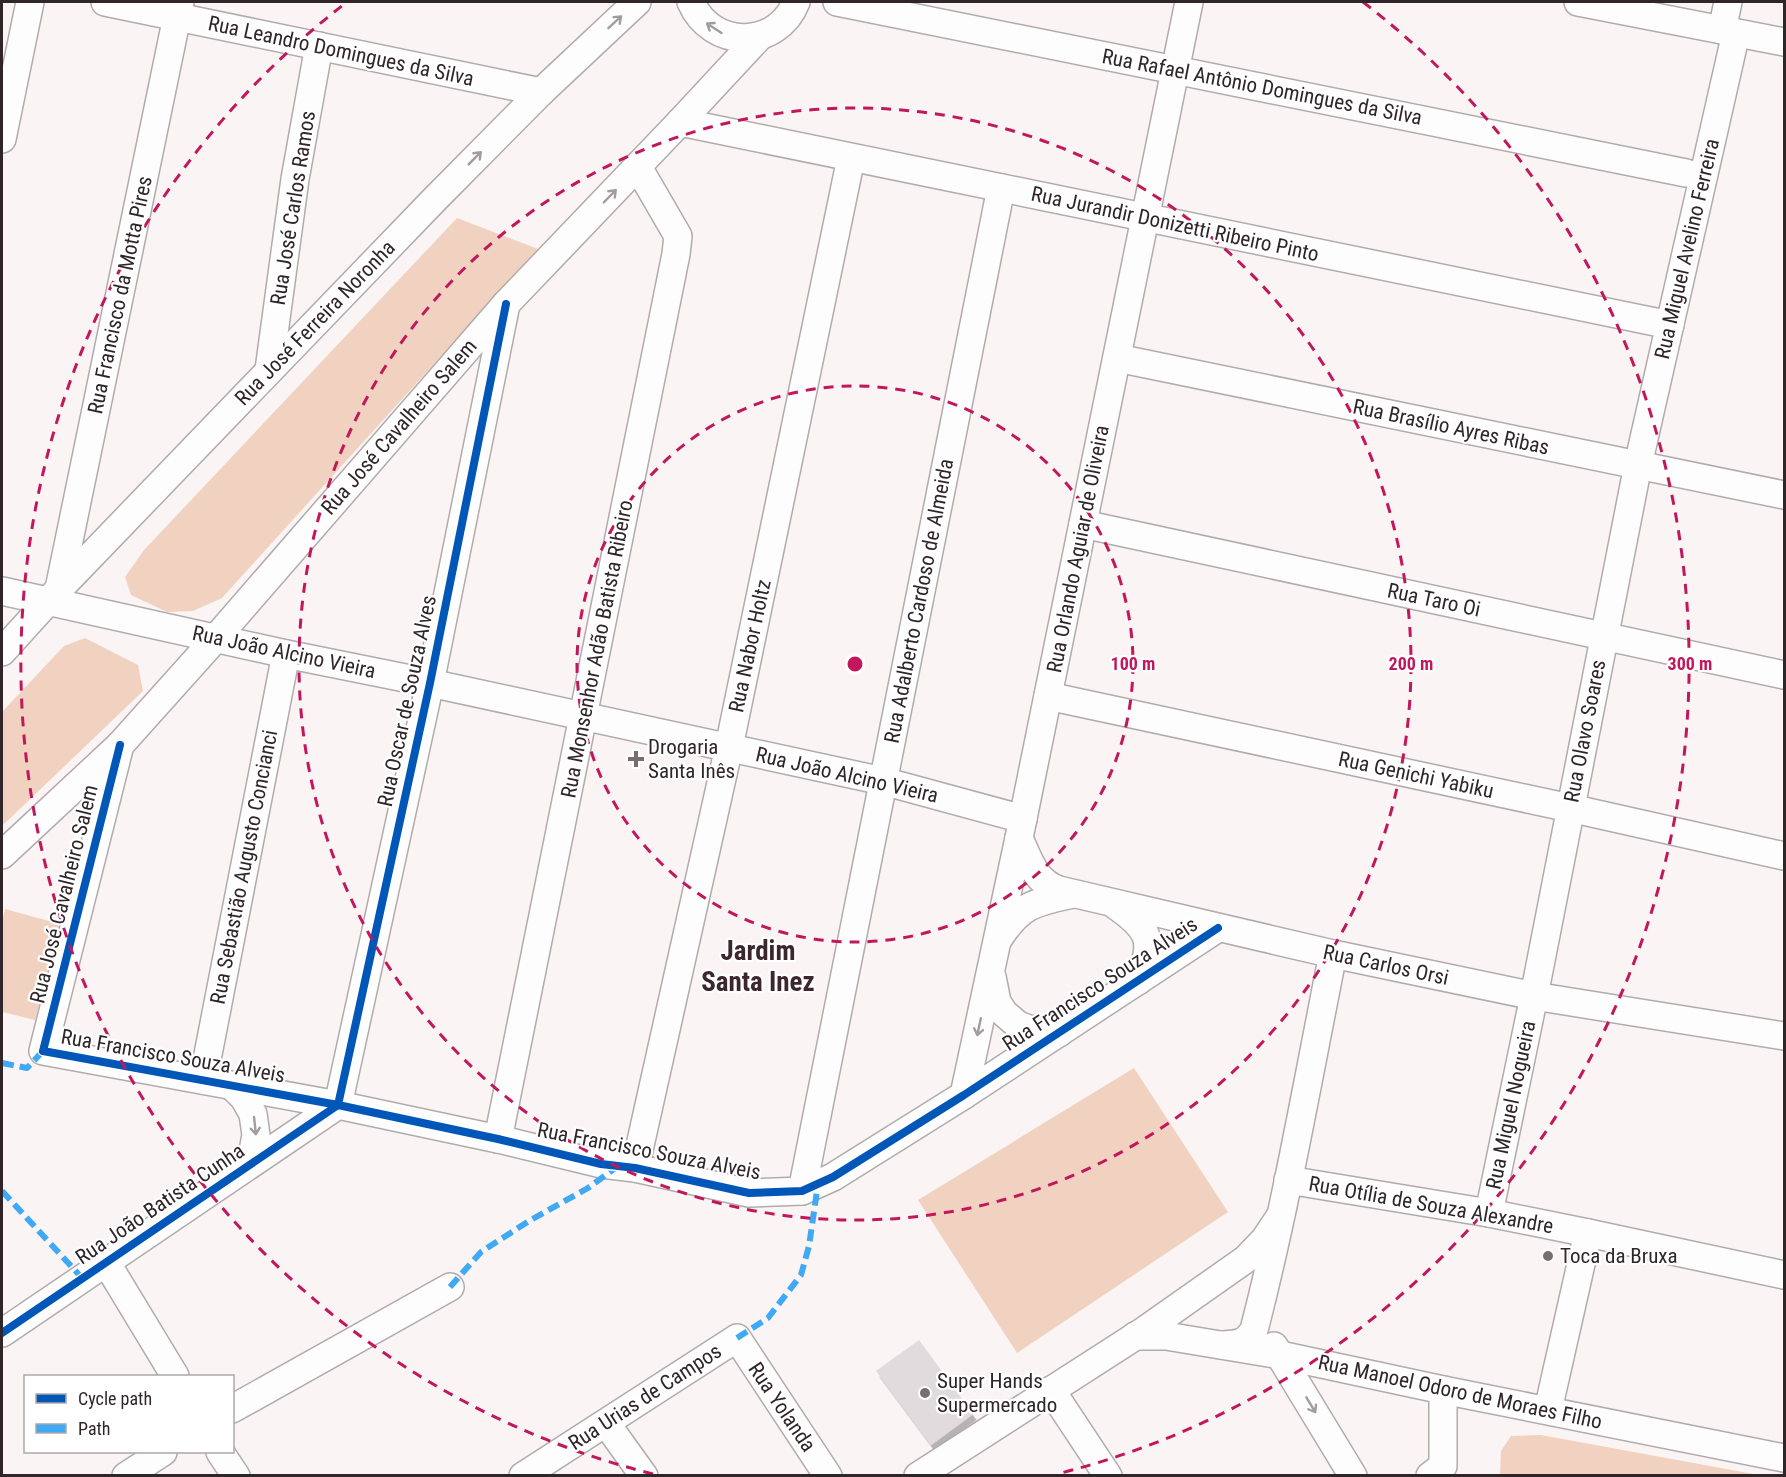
<svg xmlns="http://www.w3.org/2000/svg" width="1786" height="1477" font-family="'Roboto Condensed',sans-serif">
<defs>
<filter id="shadow"><feDropShadow dx="3.5" dy="6" stdDeviation="0" flood-color="#0004"/></filter>
</defs>
<rect width="100%" height="100%" fill="#faf4f5"/>
<g fill="#f1d2c0">
<path d="M457,218L538,249L222,598L193,611L167,612L131,595L125,577L144,550Z"/>
<path d="M85,638L138,665L143,691L2,826V712L64,646Z"/>
<path d="M5,909L60,924L35,1020L2,1012V922Z"/>
<path d="M1134,1068L1228,1212L1017,1353L918,1200Z"/>
<path d="M1541,1435L1759,1475H1500L1501,1451L1511,1436Z"/>
</g>
<path fill="#e2dbde" filter="url(#shadow)" d="M919,1340L973,1414L931,1445L876,1371Z"/>
<g fill="none" stroke-linecap="round" stroke-linejoin="round">
<defs>
<g id="minor">
<path d="M105,2L541,92"/>
<path d="M691,2C711,49 777,50 796,2"/>
<path d="M837,2L1686,173"/>
<path d="M1578,2L1784,42"/>
<path d="M1722,30L1728,2"/>
<path d="M680,122L1670,325"/>
<path d="M2,139L30,2"/>
<path d="M1117,358L1784,495"/>
<path d="M269,370L295,179L319,46"/>
<path d="M1083,524L1784,675"/>
<path d="M59,589L180,2"/>
<path d="M2,591L286,654L430,683L883,781L1023,819"/>
<path d="M2,652L59,589L434,200L541,92L637,2"/>
<path d="M1048,696L1570,808L1784,856"/>
<path d="M120,745L43,1051L338,1105L498,1139L601,1164L635,1168L749,1193L802,1191L833,1177L964,1095L1218,928"/>
<path d="M1019,838C1029,860 1035,882 1059,890L1333,954L1534,996L1784,1036"/>
<path d="M2,855L120,745L216,638L506,304L680,122L760,36"/>
<path d="M1115,905C1150,929 1156,942 1138,981"/>
<path d="M999,938C1021,904 1036,902 1073,894"/>
<path d="M992,977L997,1002L1004,1013L1018,1025L1040,1033H1059"/>
<path d="M203,1080L286,654"/>
<path d="M231,1085L244,1098L253,1114L256,1135L252,1157L241,1170"/>
<path d="M964,1095L1019,838L1189,2"/>
<path d="M498,1139L676,254L678,236L638,167"/>
<path d="M635,1168L729,747L851,158"/>
<path d="M1288,1180L1489,1213L1588,1233L1784,1275"/>
<path d="M802,1191L1001,188"/>
<path d="M1489,1213L1534,996L1638,465L1736,33"/>
<path d="M106,1262L175,1376"/>
<path d="M2,1333L338,1105L430,683L506,304"/>
<path d="M1135,1336H1166L1280,1355L1443,1390L1784,1458"/>
<path d="M1222,1345C1238,1344 1245,1344 1254,1330C1286,1206 1308,1079 1333,954"/>
<path d="M1274,1346L1353,1476"/>
<path d="M1051,1390L1108,1476"/>
<path d="M232,1409L450,1287"/>
<path d="M1548,1410L1588,1233"/>
<path d="M606,1423L644,1476"/>
<path d="M220,1452L236,1476"/>
<path d="M126,1476L163,1452"/>
<path d="M523,1476L737,1338L828,1476"/>
<path d="M918,1476L1145,1330L1246,1259L1265,1239L1279,1218"/>
<path d="M1430,1476L1443,1466V1390"/>
</g>
</defs>
<use href="#minor" stroke="#b2abac" stroke-width="30"/>
<use href="#minor" stroke="#fefdfe" stroke-width="27"/>
<g stroke="#3fa9f5" stroke-width="6" stroke-dasharray="12 6" stroke-linecap="butt">
<path d="M2,1063L27,1068L43,1051"/>
<path d="M2,1191L82,1278"/>
<path d="M450,1287L481,1252L529,1221L588,1188L618,1166"/>
<path d="M737,1338L768,1318L801,1275L809,1246L818,1184"/>
</g>
<defs>
<g id="cycleway">
<path d="M120,745L43,1051L338,1105L498,1139L601,1164L635,1168L749,1193L802,1191L833,1177L964,1095L1218,928"/>
<path d="M2,1333L338,1105L430,683L506,304"/>
</g>
</defs>
<use href="#cycleway" stroke="#fff" stroke-width="11"/>
<use href="#cycleway" stroke="#0057b8" stroke-width="8"/>
</g>
<defs><path id="oneway-shaft" d="M-6 0H5M1.5-3L5.5 0L1.5 3" fill="none" stroke-width="1.6" stroke-linecap="round" stroke-linejoin="round" transform="scale(1.5)"/></defs>
<g stroke="#a19c9e">
<use href="#oneway-shaft" transform="translate(615 22) rotate(-43)"/>
<use href="#oneway-shaft" transform="translate(714 28) rotate(-147)"/>
<use href="#oneway-shaft" transform="translate(475 158) rotate(-45)"/>
<use href="#oneway-shaft" transform="translate(610 196) rotate(-46)"/>
<use href="#oneway-shaft" transform="translate(979 1027) rotate(102)"/>
<use href="#oneway-shaft" transform="translate(255 1126) rotate(84)"/>
<use href="#oneway-shaft" transform="translate(1311 1405) rotate(59)"/>
</g>
<g fill="none" stroke="#c2185b" stroke-width="3" stroke-dasharray="10 8">
<circle cx="855" cy="664" r="278"/>
<circle cx="855" cy="664" r="556"/>
<path d="M653 1474A835 835 0 0 1 347 2M1363 2A835 835 0 0 1 1057 1474"/>
</g>
<g fill="#776e70" stroke="#fff" stroke-width="2">
<path d="M633 750h6v6h6v6h-6v6h-6v-6h-6v-6h6z"/>
<circle cx="1548" cy="1256" r="6"/>
<circle cx="925" cy="1393" r="6"/>
</g>
<g text-anchor="middle" dominant-baseline="central" stroke-width="4.5" stroke-linejoin="round" paint-order="stroke">
<g font-size="21" fill="#302629" stroke="#fff">
<text transform="translate(341 51) rotate(12)">Rua Leandro Domingues da Silva</text>
<text transform="translate(1262 87) rotate(11)">Rua Rafael Antônio Domingues da Silva</text>
<text transform="translate(293 208) rotate(-81)">Rua José Carlos Ramos</text>
<text transform="translate(1175 224) rotate(12)">Rua Jurandir Donizetti Ribeiro Pinto</text>
<text transform="translate(1687 249) rotate(-77)">Rua Miguel Avelino Ferreira</text>
<text transform="translate(120 295) rotate(-78)">Rua Francisco da Motta Pires</text>
<text transform="translate(315 323) rotate(-46)">Rua José Ferreira Noronha</text>
<text transform="translate(399 427) rotate(-49)">Rua José Cavalheiro Salem</text>
<text transform="translate(1451 427) rotate(12)">Rua Brasílio Ayres Ribas</text>
<text transform="translate(1078 549) rotate(-79)">Rua Orlando Aguiar de Oliveira</text>
<text transform="translate(1434 600) rotate(12)">Rua Taro Oi</text>
<text transform="translate(919 601) rotate(-79)">Rua Adalberto Cardoso de Almeida</text>
<text transform="translate(750 646) rotate(-78)">Rua Nabor Holtz</text>
<text transform="translate(597 649) rotate(-79)">Rua Monsenhor Adão Batista Ribeiro</text>
<text transform="translate(284 652) rotate(12)">Rua João Alcino Vieira</text>
<text transform="translate(407 701) rotate(-78)">Rua Oscar de Souza Alves</text>
<text transform="translate(1585 731) rotate(-79)">Rua Olavo Soares</text>
<text transform="translate(847 775) rotate(13)">Rua João Alcino Vieira</text>
<text transform="translate(1416 775) rotate(12)">Rua Genichi Yabiku</text>
<text transform="translate(244 867) rotate(-79)">Rua Sebastião Augusto Concianci</text>
<text transform="translate(64 894) rotate(-76)">Rua José Cavalheiro Salem</text>
<text transform="translate(1386 965) rotate(12)">Rua Carlos Orsi</text>
<text transform="translate(1100 984) rotate(-33)">Rua Francisco Souza Alveis</text>
<text transform="translate(173 1056) rotate(10)">Rua Francisco Souza Alveis</text>
<text transform="translate(1511 1105) rotate(-78)">Rua Miguel Nogueira</text>
<text transform="translate(649 1151) rotate(11)">Rua Francisco Souza Alveis</text>
<text transform="translate(160 1204) rotate(-34)">Rua João Batista Cunha</text>
<text transform="translate(1431 1205) rotate(10)">Rua Otília de Souza Alexandre</text>
<text transform="translate(1460 1392) rotate(12)">Rua Manoel Odoro de Moraes Filho</text>
<text transform="translate(645 1397) rotate(-33)">Rua Urias de Campos</text>
<text transform="translate(782 1407) rotate(56)">Rua Yolanda</text>
</g>
<g font-size="21" fill="#302629" stroke="#fff" text-anchor="start">
<text x="648" y="747">Drogaria<tspan x="648" dy="24">Santa Inês</tspan></text>
<text x="1560" y="1256">Toca da Bruxa</text>
<text x="937" y="1381">Super Hands<tspan x="937" dy="24">Supermercado</tspan></text>
</g>
<g font-size="27" font-weight="bold" fill="#3b272d" stroke="#fff">
<text x="758" y="951">Jardim<tspan x="758" dy="31">Santa Inez</tspan></text>
</g>
</g>
<circle cx="855" cy="664" r="9" fill="#c2185b" stroke="#fff" stroke-width="3"/>
<g font-size="18" text-anchor="middle" font-weight="bold" fill="#c2185b" stroke="#fff" stroke-width="4.5" stroke-linejoin="round" paint-order="stroke">
<text x="1133" y="670">100 m</text>
<text x="1411" y="670">200 m</text>
<text x="1690" y="670">300 m</text>
</g>
<rect width="1786" height="1477" fill="none" stroke="#302629" stroke-width="6"/>
<rect x="24" y="1375" width="210" height="78" fill="#ffffff" stroke="#aca8a9" stroke-width="1.5"/>
<rect x="36" y="1394" width="30" height="9" fill="#0057b8" stroke="#aca8a9" stroke-width="1.5"/>
<text x="78" y="1405" font-size="18" fill="#302629">Cycle path</text>
<rect x="36" y="1424" width="30" height="9" fill="#3fa9f5" stroke="#aca8a9" stroke-width="1.5"/>
<text x="78" y="1435" font-size="18" fill="#302629">Path</text>
</svg>
